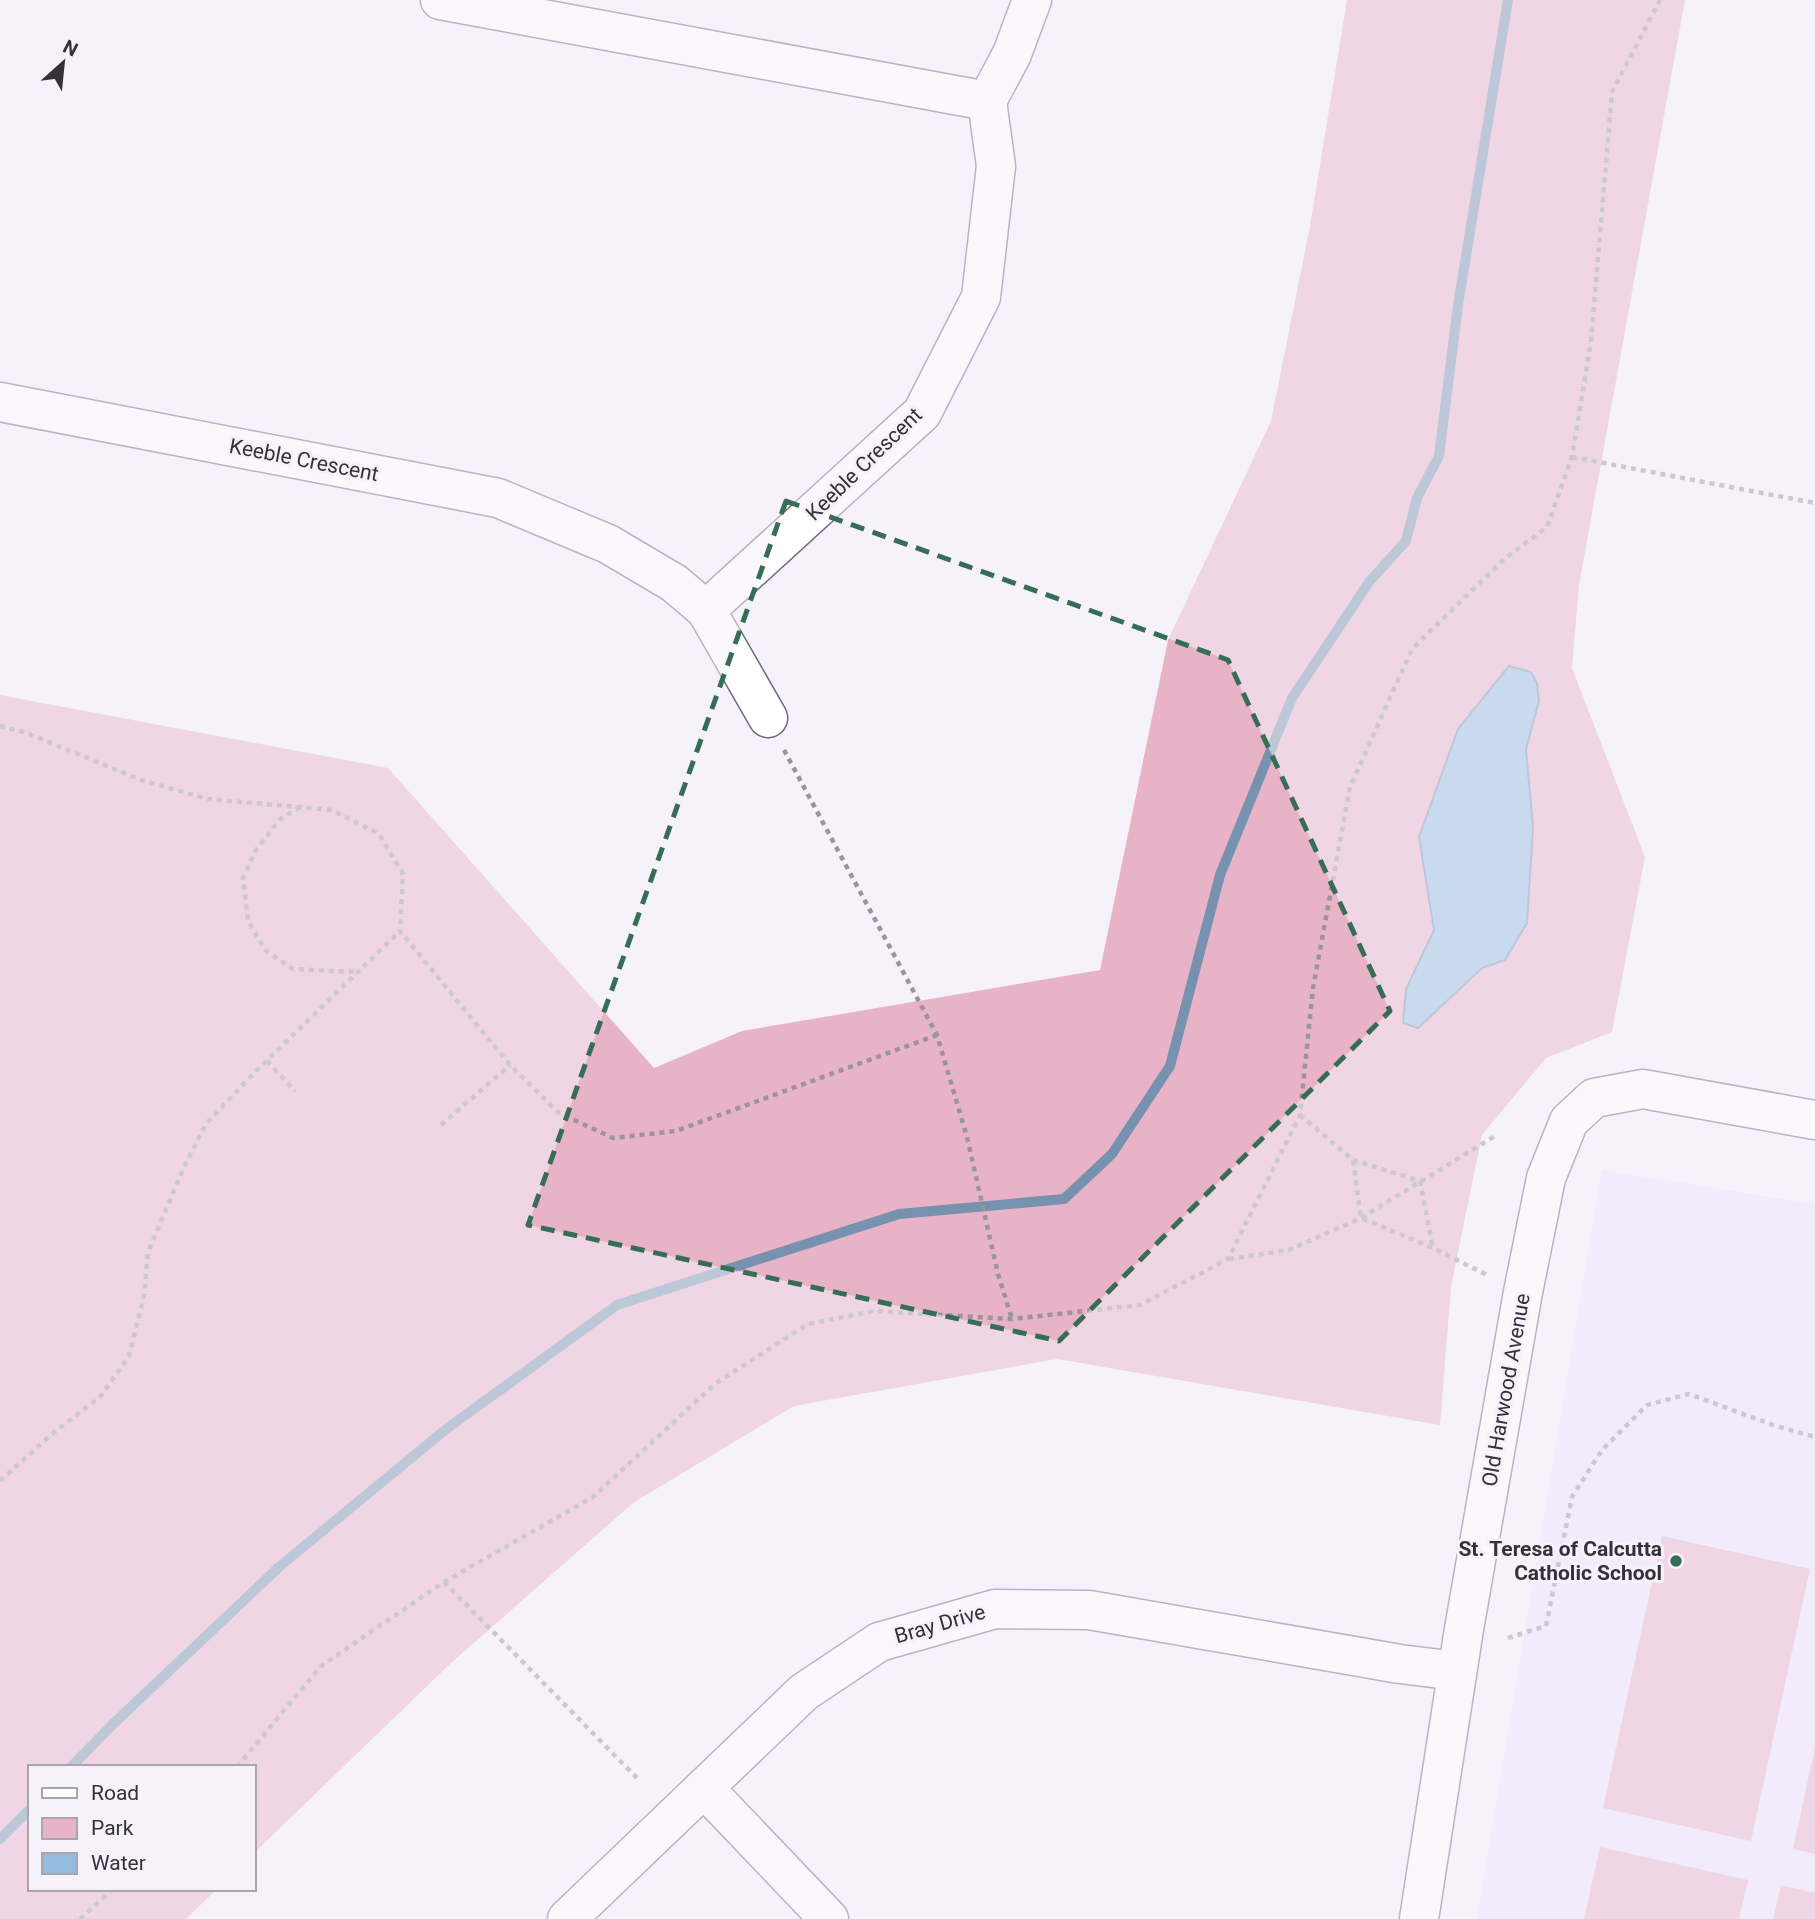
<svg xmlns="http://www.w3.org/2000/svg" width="1815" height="1919" font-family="Roboto,sans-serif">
<rect width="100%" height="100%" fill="#f5f2fc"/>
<path fill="#ece3fd" d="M1602,1170L1815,1204V1919H1477Z"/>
<g fill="#e8b3c7">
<path d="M1347,0H1685L1579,585L1572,668L1645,857L1612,1032L1546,1058L1482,1135L1451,1287L1440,1425L1057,1359L794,1406L633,1503L451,1663L254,1853V1767H30V1889H217L186,1919H0V695L388,768L654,1068L742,1031L1100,970L1168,640L1271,421L1310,226Z"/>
<path d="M1662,1536L1810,1569L1751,1841L1603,1808Z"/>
<path d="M1815,1747V1854L1793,1849Z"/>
<path d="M1600,1847L1748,1880L1739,1919H1584Z"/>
<path d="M1781,1885L1815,1893V1919H1773Z"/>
</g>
<path fill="#93bcdf" stroke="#7692ae" stroke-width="2" d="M1509,666L1531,672L1537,683L1539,701L1526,749L1533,828L1527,923L1505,960L1482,968L1418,1028L1403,1023L1406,989L1434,930L1419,837L1458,729Z"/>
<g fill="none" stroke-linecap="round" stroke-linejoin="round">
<g stroke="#7692ae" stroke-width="10">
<path d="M71,1767L112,1725L279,1567L445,1430L617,1305L899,1214L1064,1199L1112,1154L1170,1066L1220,875L1292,698L1369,582L1406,541L1417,498L1439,456L1458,305L1508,0"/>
<path d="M0,1839L30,1809"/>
</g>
<defs>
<g id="minor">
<path d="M440,0L987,101"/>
<path d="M987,101L1012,54L1032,0"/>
<path d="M0,402L498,498L608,544L674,583L706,610L768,718"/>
<path d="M706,610L922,413L981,297L996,166L987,101"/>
<path d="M704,1788L829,1919"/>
<path d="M567,1919L804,1692L879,1642L995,1609L1089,1610L1400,1664L1457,1671"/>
<path d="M1419,1919L1464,1629L1523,1292L1546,1178L1569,1121L1594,1098L1643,1089L1815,1120"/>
</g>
</defs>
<use href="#minor" stroke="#70697f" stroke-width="41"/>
<g stroke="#98959f" stroke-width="4.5" stroke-dasharray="5 5" stroke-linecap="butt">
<path d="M1572,457L1815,503"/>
<path d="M0,726L27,733L141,780L208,799L332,810L379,834L403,874L400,931L510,1065L559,1113L613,1138L676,1131L937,1035"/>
<path d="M784,750L937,1035L967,1137L998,1274L1012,1319"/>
<path d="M300,807L279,820L256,850L243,878L248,921L265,950L293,969L357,972"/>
<path d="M267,1061L295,1091"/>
<path d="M1300,1115L1353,1160L1361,1218L1433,1248L1487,1275"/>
<path d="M441,1125L510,1065"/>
<path d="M1353,1160L1420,1181L1433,1248"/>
<path d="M1229,1259L1289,1250L1361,1218L1495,1136"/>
<path d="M0,1481L53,1433L100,1397L129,1356L144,1296L148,1252L184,1167L206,1124L253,1074L400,931"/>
<path d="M444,1582L640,1781"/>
<path d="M1508,1638L1546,1626L1572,1497L1602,1450L1647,1405L1689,1394L1773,1425L1815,1437"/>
<path d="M237,1767L321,1666L444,1582L593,1497L716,1383L808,1324L875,1311L1012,1319L1140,1305L1228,1259L1300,1115L1313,988L1350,787L1412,649L1503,560L1547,527L1572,457L1591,341L1612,92L1660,0"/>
<path d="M80,1919L113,1889"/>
</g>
<use href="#minor" stroke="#fff" stroke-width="38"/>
</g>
<path d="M0 0H1815V1919H0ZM786,501L1228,660L1390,1011L1059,1341L528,1225Z" fill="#f5f2fc" fill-opacity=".55" fill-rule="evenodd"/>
<path fill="none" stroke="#356d55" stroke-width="5" stroke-dasharray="14 9" stroke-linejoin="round" d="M786,501L1228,660L1390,1011L1059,1341L528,1225Z"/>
<circle fill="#356d55" stroke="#f5f2fc" stroke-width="2.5" cx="1676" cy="1561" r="7"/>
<g text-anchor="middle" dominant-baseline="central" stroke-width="6" stroke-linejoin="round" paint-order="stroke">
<g font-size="21" fill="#34313a" stroke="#f5f2fc">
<text transform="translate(304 460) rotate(11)">Keeble Crescent</text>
<text transform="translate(864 464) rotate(-44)">Keeble Crescent</text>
<text transform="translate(1506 1390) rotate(-80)">Old Harwood Avenue</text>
<text transform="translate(940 1624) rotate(-16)">Bray Drive</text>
</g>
<g font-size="21" font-weight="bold" fill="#34313a" stroke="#f5f2fc" text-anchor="end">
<text x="1662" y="1549">St. Teresa of Calcutta<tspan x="1662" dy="24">Catholic School</tspan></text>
</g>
</g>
<rect x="28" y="1765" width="228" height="126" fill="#f5f2fc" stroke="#a8a5ae" stroke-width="2"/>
<rect x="42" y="1788" width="35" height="10" fill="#ffffff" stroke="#a8a5ae" stroke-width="2"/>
<text x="91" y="1800" font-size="21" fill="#34313a">Road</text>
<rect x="42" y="1818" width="35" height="21" fill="#e8b3c7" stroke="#a8a5ae" stroke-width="2"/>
<text x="91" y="1835" font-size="21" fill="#34313a">Park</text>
<rect x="42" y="1853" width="35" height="21" fill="#93bcdf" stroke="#a8a5ae" stroke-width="2"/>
<text x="91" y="1870" font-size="21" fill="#34313a">Water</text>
<g transform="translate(63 63) rotate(27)" stroke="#f5f2fc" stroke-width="5" paint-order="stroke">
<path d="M0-5L12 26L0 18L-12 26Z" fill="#34313a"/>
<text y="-10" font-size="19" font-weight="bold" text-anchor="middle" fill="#34313a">N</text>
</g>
</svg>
